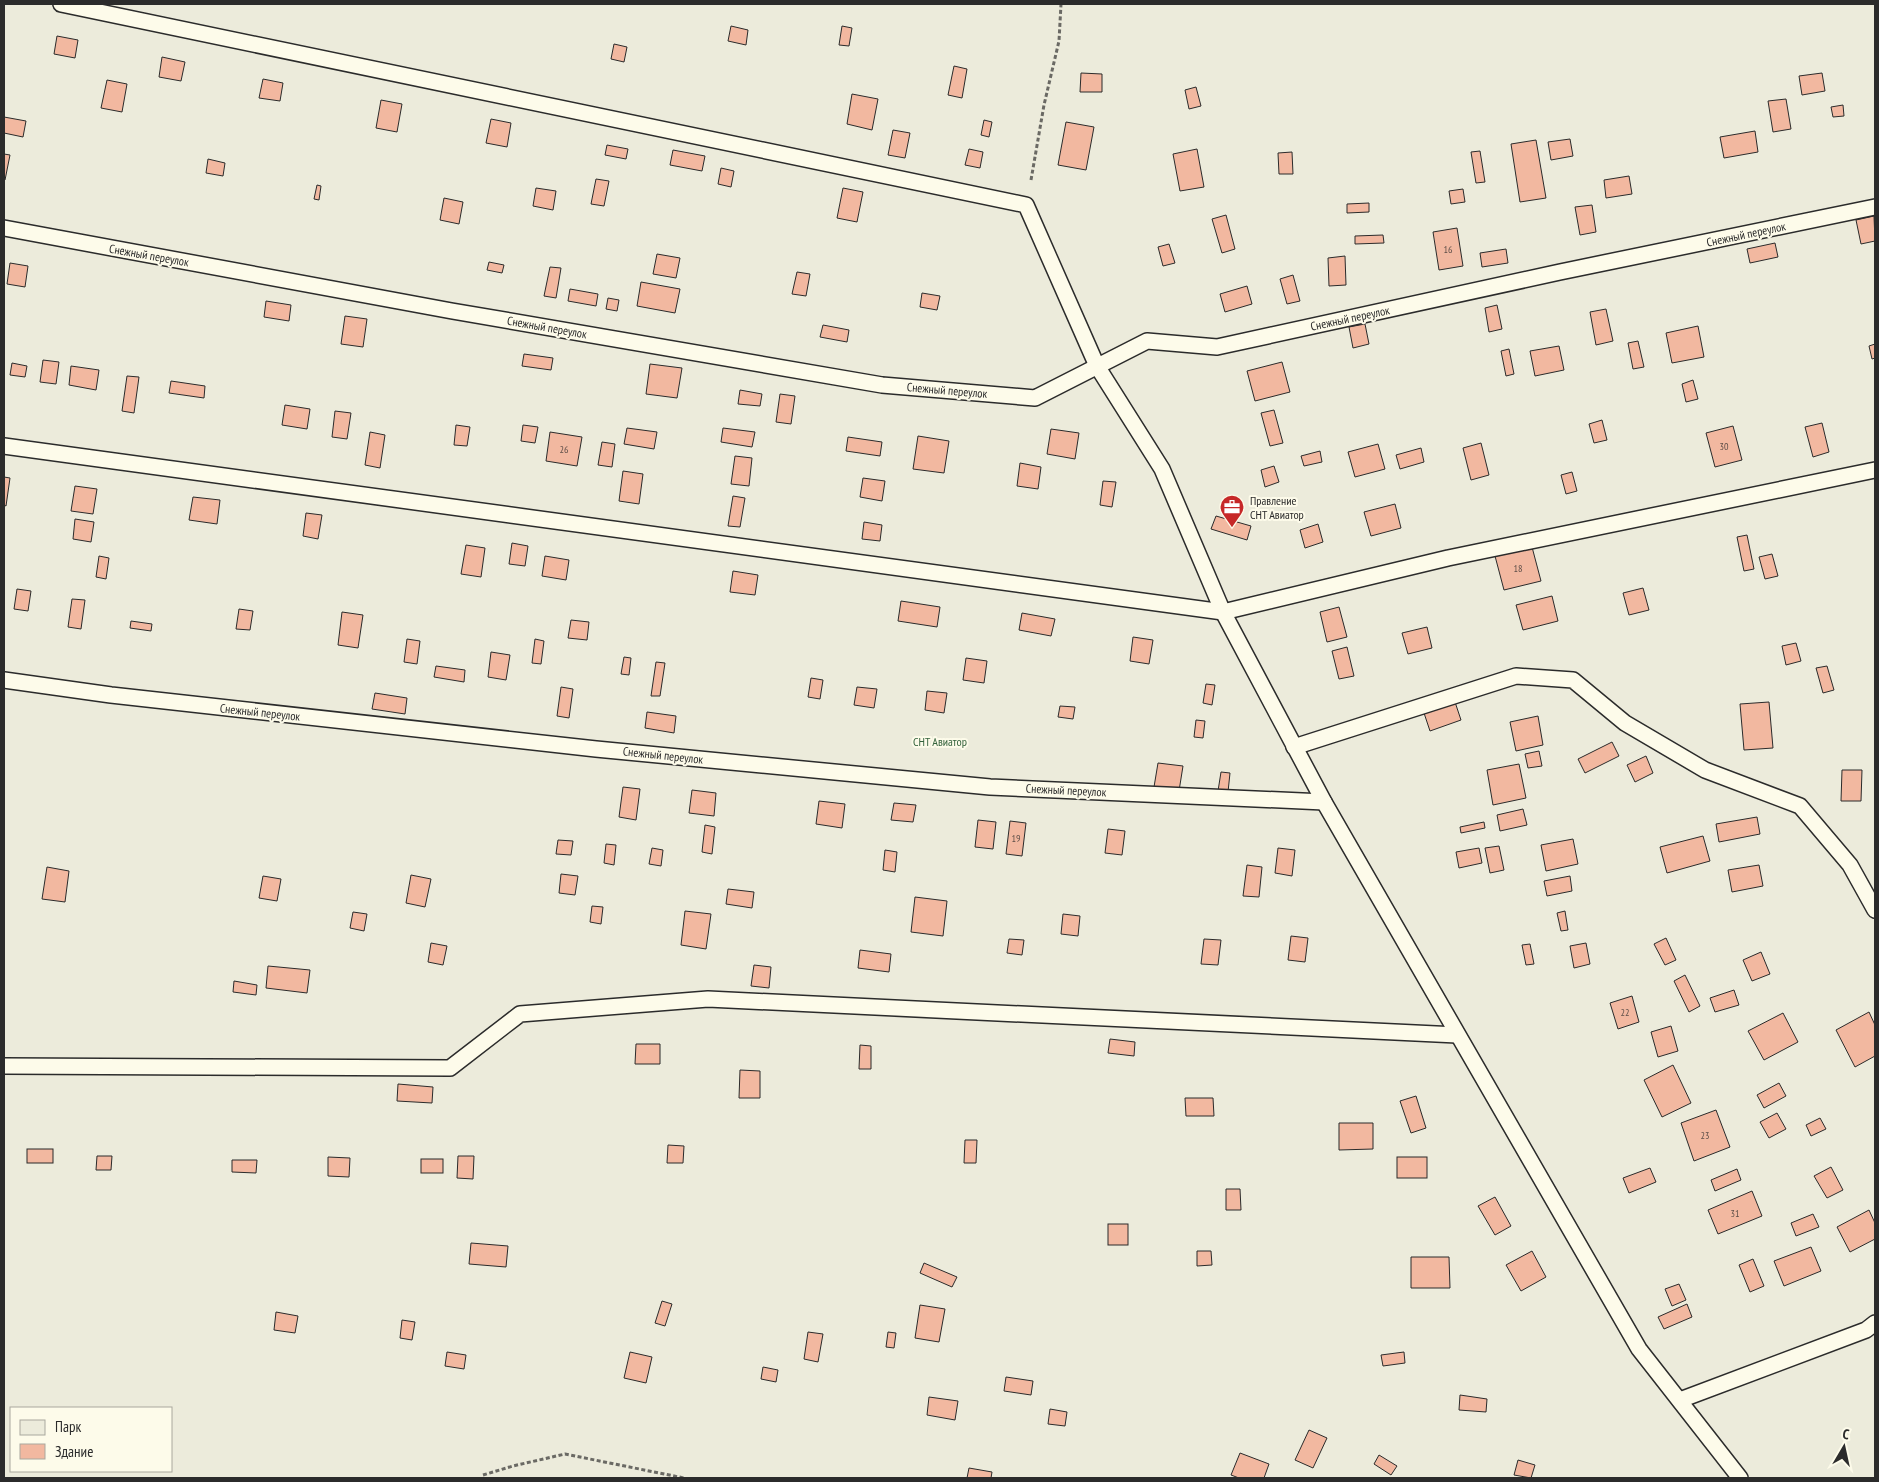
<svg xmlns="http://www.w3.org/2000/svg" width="1879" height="1482" font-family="'PT Sans Narrow',sans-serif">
<rect width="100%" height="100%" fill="#fdfbea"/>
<path fill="#ecebdb" stroke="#74746e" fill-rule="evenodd" d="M4,4H1875V1478H4ZM11,1408H171V1471H11Z"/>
<g fill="#f2b8a0" stroke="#2b2b2b">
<path d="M731,26L748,30L746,45L728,41Z"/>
<path d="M842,26L852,28L849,46L839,45Z"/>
<path d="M57,36L78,40L75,58L54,54Z"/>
<path d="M614,44L627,47L624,62L611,59Z"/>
<path d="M162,57L185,62L181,81L159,77Z"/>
<path d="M954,66L967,69L962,98L948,95Z"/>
<path d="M1081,73L1102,74V92H1080Z"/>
<path d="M1822,73L1825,91L1802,95L1799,76Z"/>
<path d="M263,79L283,83L280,101L259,98Z"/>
<path d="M107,80L127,84L122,112L101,108Z"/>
<path d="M1196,87L1201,106L1189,109L1185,90Z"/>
<path d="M852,94L878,99L872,130L847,124Z"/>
<path d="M1786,99L1791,129L1773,132L1768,101Z"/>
<path d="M381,100L402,104L397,132L376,128Z"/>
<path d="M1843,105L1844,116L1833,117L1831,107Z"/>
<path d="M4,117L26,121L23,137L4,133Z"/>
<path d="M491,119L511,123L507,147L486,143Z"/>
<path d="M984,120L992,122L989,137L981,135Z"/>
<path d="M1066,122L1094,127L1086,170L1058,165Z"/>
<path d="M893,130L910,133L905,158L888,155Z"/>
<path d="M1755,131L1758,152L1724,158L1720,137Z"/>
<path d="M1570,139L1573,156L1551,160L1548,142Z"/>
<path d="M1536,140L1546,198L1520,202L1511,144Z"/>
<path d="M607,145L628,149L626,159L605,155Z"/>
<path d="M969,149L983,152L980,168L965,165Z"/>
<path d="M1197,149L1204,187L1180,191L1173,154Z"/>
<path d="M673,150L705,156L702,171L670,165Z"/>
<path d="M1480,151L1485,182L1476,183L1471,152Z"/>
<path d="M1292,152L1293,174H1279L1278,153Z"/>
<path d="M4,154L10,155L5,180L4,179Z"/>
<path d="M208,159L225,163L223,176L206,173Z"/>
<path d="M721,168L734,171L731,187L718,184Z"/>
<path d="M1629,176L1632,194L1606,198L1604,180Z"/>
<path d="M596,179L609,181L604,206L591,204Z"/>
<path d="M317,185L321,186L319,200L314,199Z"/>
<path d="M536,188L556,191L553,210L533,206Z"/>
<path d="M843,188L863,192L857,222L837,218Z"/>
<path d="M1463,189L1465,202L1451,204L1449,191Z"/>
<path d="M444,198L463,202L459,224L440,220Z"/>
<path d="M1369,203V212L1347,213V204Z"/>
<path d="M1592,205L1596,232L1580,235L1575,207Z"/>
<path d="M1226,215L1235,249L1222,253L1212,219Z"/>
<path d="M1874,216L1875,241L1861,244L1856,220Z"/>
<path d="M1457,228L1463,266L1439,270L1433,232Z"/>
<path d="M1383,235L1384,243L1355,244V236Z"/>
<path d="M1775,243L1778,257L1750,263L1747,249Z"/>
<path d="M1169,244L1175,263L1163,266L1158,247Z"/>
<path d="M1506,249L1508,263L1482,267L1480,253Z"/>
<path d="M657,254L680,258L676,278L653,274Z"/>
<path d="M1345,256L1346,285L1329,286L1328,258Z"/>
<path d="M489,262L504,265L502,273L487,270Z"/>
<path d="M10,263L28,266L25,287L7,284Z"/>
<path d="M550,267L561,268L556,298L544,296Z"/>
<path d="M797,272L810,274L806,296L792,294Z"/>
<path d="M1293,275L1300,301L1287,304L1280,279Z"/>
<path d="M641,282L680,289L675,313L637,306Z"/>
<path d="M1247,286L1252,304L1225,312L1220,294Z"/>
<path d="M570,289L598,294L596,306L568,301Z"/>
<path d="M922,293L940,296L937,310L920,307Z"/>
<path d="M608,298L619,300L617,311L606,309Z"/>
<path d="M266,301L291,305L289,321L264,317Z"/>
<path d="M1497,305L1502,329L1489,332L1485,308Z"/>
<path d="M1606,309L1613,341L1596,345L1590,312Z"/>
<path d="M345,316L367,319L363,347L341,344Z"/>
<path d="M1365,324L1369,344L1353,348L1349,327Z"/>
<path d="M823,325L849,330L847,342L820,337Z"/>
<path d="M1698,326L1704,357L1672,363L1666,333Z"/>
<path d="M1638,341L1644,367L1633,369L1628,343Z"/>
<path d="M1875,344V358L1872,359L1869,346Z"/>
<path d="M1559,346L1564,370L1535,376L1530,351Z"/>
<path d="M1509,349L1514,374L1506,376L1501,351Z"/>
<path d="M524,354L553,358L551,370L522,366Z"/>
<path d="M43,360L59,362L56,384L40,382Z"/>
<path d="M1282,362L1290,392L1255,401L1247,371Z"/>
<path d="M12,363L27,366L25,377L10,375Z"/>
<path d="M650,364L682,368L677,398L646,394Z"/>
<path d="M71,366L99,370L96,390L69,385Z"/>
<path d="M127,376L139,377L134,413L122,411Z"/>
<path d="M1693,380L1698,399L1686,402L1682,384Z"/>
<path d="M171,381L205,386L204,398L169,393Z"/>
<path d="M740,390L762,394L760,406L738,404Z"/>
<path d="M780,394L795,396L791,424L776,422Z"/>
<path d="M285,405L310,409L307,429L282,425Z"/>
<path d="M1274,410L1283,443L1270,446L1261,413Z"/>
<path d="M335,411L351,413L347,439L332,437Z"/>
<path d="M1602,420L1607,440L1594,443L1589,424Z"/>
<path d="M1822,423L1829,452L1813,457L1805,427Z"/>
<path d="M456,425L470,427L467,446L454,445Z"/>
<path d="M523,425L538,427L535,443L521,441Z"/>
<path d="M1733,426L1742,460L1715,467L1706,433Z"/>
<path d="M627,428L657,432L654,449L624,444Z"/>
<path d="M723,428L755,432L752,447L721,442Z"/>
<path d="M1051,429L1079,433L1075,459L1047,454Z"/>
<path d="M370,432L385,435L380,468L365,465Z"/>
<path d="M550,432L582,437L577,466L546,461Z"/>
<path d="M918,436L949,441L944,473L913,469Z"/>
<path d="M848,437L882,442L880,456L846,451Z"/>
<path d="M602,442L615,444L612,467L598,465Z"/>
<path d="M1481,443L1489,475L1471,480L1463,448Z"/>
<path d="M1378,444L1385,469L1355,477L1348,452Z"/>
<path d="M1421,448L1424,462L1400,469L1396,455Z"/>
<path d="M1320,451L1322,462L1304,466L1301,456Z"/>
<path d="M735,456L752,458L749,486L731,484Z"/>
<path d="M1020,463L1041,467L1038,489L1017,486Z"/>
<path d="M1274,466L1279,482L1265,487L1261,470Z"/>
<path d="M623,471L643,474L639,504L619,501Z"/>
<path d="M1572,472L1577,491L1566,494L1561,475Z"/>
<path d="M4,477L10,478L6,506L4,505Z"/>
<path d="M863,478L885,481L882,501L860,497Z"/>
<path d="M1103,481L1116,482L1112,507L1100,505Z"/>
<path d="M75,486L97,489L93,514L71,511Z"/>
<path d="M733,496L745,498L740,527L728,526Z"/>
<path d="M193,497L220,500L217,524L189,520Z"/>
<path d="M1395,504L1401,528L1371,536L1364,512Z"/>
<path d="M306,513L322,515L318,539L303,536Z"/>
<path d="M1216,516L1251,526L1247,540L1211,529Z"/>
<path d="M75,519L94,522L91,542L73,539Z"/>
<path d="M864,522L882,525L880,541L862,539Z"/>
<path d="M1318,524L1323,542L1305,548L1300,530Z"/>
<path d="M1747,535L1754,569L1744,571L1737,537Z"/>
<path d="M512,543L528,546L525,566L509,564Z"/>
<path d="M466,545L485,548L481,577L461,574Z"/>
<path d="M1532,547L1541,581L1504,590L1495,556Z"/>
<path d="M1772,554L1778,576L1765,579L1759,557Z"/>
<path d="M99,556L109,558L106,579L96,577Z"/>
<path d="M545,556L569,560L566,580L542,576Z"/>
<path d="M733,571L758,575L755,595L730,592Z"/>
<path d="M1643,588L1649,610L1629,615L1623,593Z"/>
<path d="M17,589L31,591L28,611L14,609Z"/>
<path d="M1552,596L1558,621L1523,630L1516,605Z"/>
<path d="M72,599L85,600L81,629L68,627Z"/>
<path d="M901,601L940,607L937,627L898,621Z"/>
<path d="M1339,607L1347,637L1327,642L1320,612Z"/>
<path d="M239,609L253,611L250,630L236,629Z"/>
<path d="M342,612L363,615L358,648L338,645Z"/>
<path d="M1022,613L1055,619L1051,636L1019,630Z"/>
<path d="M571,620L589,622L587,640L568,638Z"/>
<path d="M131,621L152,624L151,631L130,628Z"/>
<path d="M1427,627L1432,648L1408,654L1402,633Z"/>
<path d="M1133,637L1153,640L1149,664L1130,661Z"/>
<path d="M407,639L420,641L417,664L404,662Z"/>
<path d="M535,639L544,641L541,664L532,663Z"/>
<path d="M1796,643L1801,661L1786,665L1782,646Z"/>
<path d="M1347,647L1354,676L1339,679L1332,651Z"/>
<path d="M491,652L510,655L506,680L488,677Z"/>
<path d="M624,657L631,658L629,675L621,674Z"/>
<path d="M966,658L987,661L984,683L963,680Z"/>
<path d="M656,662L665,663L660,696H651Z"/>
<path d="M436,666L465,670L464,682L434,677Z"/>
<path d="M1827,666L1834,690L1823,693L1816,668Z"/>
<path d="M811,678L823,680L820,699L808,697Z"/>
<path d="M1206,684L1215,685L1212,705L1203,703Z"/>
<path d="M561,687L573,689L569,718L557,716Z"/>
<path d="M857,687L877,689L874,708L854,705Z"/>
<path d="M927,691L947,693L944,713L925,710Z"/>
<path d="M375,693L407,698L405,714L372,709Z"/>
<path d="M1455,702L1461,720L1430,731L1424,713Z"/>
<path d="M1769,702L1773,748L1744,750L1740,704Z"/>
<path d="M1060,706L1075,707L1073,719L1058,717Z"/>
<path d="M647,712L676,716L674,733L645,728Z"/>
<path d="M1538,716L1543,745L1516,751L1510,722Z"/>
<path d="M1196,720L1205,721L1203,738L1194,737Z"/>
<path d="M1612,742L1619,756L1585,773L1578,759Z"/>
<path d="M1539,751L1542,766L1528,768L1525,754Z"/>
<path d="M1646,756L1653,773L1635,782L1627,765Z"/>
<path d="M1158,763L1183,766L1179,791L1154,787Z"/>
<path d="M1519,764L1526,798L1493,805L1487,770Z"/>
<path d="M1842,770H1862L1861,801H1841Z"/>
<path d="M1221,772L1230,773L1228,792L1218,791Z"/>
<path d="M623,787L640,789L636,820L619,817Z"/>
<path d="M692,790L716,793L714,816L689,813Z"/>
<path d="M819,801L845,804L842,828L816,824Z"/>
<path d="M894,803L916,805L913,822L891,820Z"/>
<path d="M1523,809L1527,825L1500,831L1497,815Z"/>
<path d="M1757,817L1760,834L1719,842L1716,824Z"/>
<path d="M978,820L996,822L993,849L975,847Z"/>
<path d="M1010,821L1026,823L1022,856L1006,854Z"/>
<path d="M1484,822L1485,828L1461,833L1460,827Z"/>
<path d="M705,825L715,827L712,854L702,852Z"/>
<path d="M1108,829L1125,831L1122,855L1105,853Z"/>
<path d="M1703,836L1710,861L1667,873L1660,847Z"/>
<path d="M1573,839L1578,864L1546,871L1541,845Z"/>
<path d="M558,840L573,841L571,855L556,854Z"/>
<path d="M606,844L616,845L614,865L604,863Z"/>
<path d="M1499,846L1504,870L1490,873L1485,848Z"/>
<path d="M652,848L663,850L661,866L649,864Z"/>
<path d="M1278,848L1295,850L1292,876L1275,873Z"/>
<path d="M1479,848L1482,863L1459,868L1456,852Z"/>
<path d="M885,850L897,852L895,872L883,870Z"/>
<path d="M1247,865L1262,867L1259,897L1243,896Z"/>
<path d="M1759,865L1763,886L1732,892L1728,870Z"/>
<path d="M47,867L69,871L65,902L42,899Z"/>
<path d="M561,874L578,876L575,895L559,893Z"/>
<path d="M411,875L431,879L425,907L406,903Z"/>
<path d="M263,876L281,879L277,901L259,898Z"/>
<path d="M1570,876L1572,891L1547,896L1544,881Z"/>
<path d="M728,889L754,892L752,908L726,904Z"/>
<path d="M915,897L947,901L943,936L911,932Z"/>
<path d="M592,906L603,907L601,924L590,922Z"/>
<path d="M685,911L711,914L706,949L681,945Z"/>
<path d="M1565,911L1568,930L1561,931L1557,913Z"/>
<path d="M353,912L367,914L364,931L350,928Z"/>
<path d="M1063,914L1080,916L1078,936L1061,934Z"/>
<path d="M1291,936L1308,938L1305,962L1288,960Z"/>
<path d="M1666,938L1676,960L1665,965L1654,944Z"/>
<path d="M1009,939L1024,940L1022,955L1007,953Z"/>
<path d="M1204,939L1221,940L1218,965L1201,964Z"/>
<path d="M431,943L447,946L443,965L428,962Z"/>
<path d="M1586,943L1590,964L1574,968L1570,946Z"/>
<path d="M1530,944L1534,964L1526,965L1522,945Z"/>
<path d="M860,950L891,954L889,972L858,968Z"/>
<path d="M1761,952L1770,974L1752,981L1743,960Z"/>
<path d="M754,965L771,967L769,988L751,986Z"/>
<path d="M268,966L310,970L307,993L266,988Z"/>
<path d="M1685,975L1700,1006L1689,1012L1674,981Z"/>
<path d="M234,981L257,985L256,995L233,992Z"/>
<path d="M1734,990L1739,1005L1715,1012L1710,998Z"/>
<path d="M1632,996L1639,1022L1618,1029L1610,1003Z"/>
<path d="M1869,1012L1875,1025V1056L1855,1067L1836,1030Z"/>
<path d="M1783,1013L1798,1042L1764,1060L1748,1031Z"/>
<path d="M1671,1026L1678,1051L1658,1057L1651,1032Z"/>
<path d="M1110,1039L1135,1042L1134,1056L1108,1053Z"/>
<path d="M636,1044H660V1064H635Z"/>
<path d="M860,1045L871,1046V1069H859Z"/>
<path d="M1673,1065L1691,1103L1662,1117L1644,1080Z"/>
<path d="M740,1070L760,1071V1098H739Z"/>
<path d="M1779,1083L1786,1096L1764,1108L1757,1095Z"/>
<path d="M398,1084L433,1087L432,1103L397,1101Z"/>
<path d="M1416,1096L1426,1128L1411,1133L1400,1101Z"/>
<path d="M1185,1098H1213L1214,1116H1186Z"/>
<path d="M1716,1110L1730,1147L1694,1161L1681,1123Z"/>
<path d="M1777,1113L1786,1129L1769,1138L1760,1122Z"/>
<path d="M1820,1118L1826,1129L1811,1136L1806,1125Z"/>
<path d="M1339,1123H1373V1149L1339,1150Z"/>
<path d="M965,1140H977L976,1163H964Z"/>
<path d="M668,1145L684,1146L683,1163H667Z"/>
<rect x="27" y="1149" width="26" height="14"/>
<path d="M97,1156H112L111,1170H96Z"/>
<path d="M458,1156H474L473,1179L457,1178Z"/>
<path d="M328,1157L350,1158L349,1177L328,1176Z"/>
<rect x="1397" y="1157" width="30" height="21"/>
<rect x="421" y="1159" width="22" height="14"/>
<path d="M232,1160H257L256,1173L232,1172Z"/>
<path d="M1831,1167L1843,1190L1827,1198L1814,1176Z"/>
<path d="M1650,1168L1656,1182L1629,1193L1623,1178Z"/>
<path d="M1737,1169L1741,1180L1715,1191L1711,1180Z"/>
<path d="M1226,1189H1240L1241,1210H1226Z"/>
<path d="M1752,1191L1762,1216L1718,1234L1708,1210Z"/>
<path d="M1495,1197L1511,1226L1495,1235L1478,1206Z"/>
<path d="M1869,1210L1875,1223V1239L1850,1252L1837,1227Z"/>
<path d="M1813,1214L1819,1227L1796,1236L1791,1223Z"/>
<rect x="1108" y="1224" width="20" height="21"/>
<path d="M471,1243L508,1246L506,1267L469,1264Z"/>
<path d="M1811,1247L1821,1271L1784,1286L1774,1261Z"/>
<path d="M1197,1251H1211L1212,1265L1197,1266Z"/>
<path d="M1532,1251L1546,1277L1521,1291L1506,1265Z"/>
<path d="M1411,1257H1449L1450,1288H1411Z"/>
<path d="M1753,1259L1764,1286L1750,1292L1739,1265Z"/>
<path d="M924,1263L957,1277L952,1287L920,1273Z"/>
<path d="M1679,1284L1686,1300L1672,1306L1665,1289Z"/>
<path d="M662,1301L672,1304L665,1326L655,1323Z"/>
<path d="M1687,1304L1692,1317L1664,1329L1658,1317Z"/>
<path d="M920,1305L945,1309L939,1342L915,1338Z"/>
<path d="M276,1312L298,1316L295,1333L274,1330Z"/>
<path d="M402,1320L415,1322L412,1340L400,1338Z"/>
<path d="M808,1332L823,1334L818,1362L804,1359Z"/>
<path d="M888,1332L896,1333L894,1348L886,1347Z"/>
<path d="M447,1352L466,1355L464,1369L445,1366Z"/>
<path d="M630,1352L652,1357L646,1383L624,1378Z"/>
<path d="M1404,1352L1405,1363L1383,1366L1381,1355Z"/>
<path d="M763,1367L778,1370L776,1382L761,1379Z"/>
<path d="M1006,1377L1033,1381L1031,1395L1004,1391Z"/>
<path d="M1460,1395L1487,1399L1486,1412L1459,1410Z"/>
<path d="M929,1397L958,1401L955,1420L927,1415Z"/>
<path d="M1050,1409L1067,1412L1065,1426L1048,1424Z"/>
<path d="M1309,1430L1327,1438L1313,1468L1295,1460Z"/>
<path d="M1240,1453L1269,1464L1264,1478H1239L1231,1475Z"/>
<path d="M1379,1455L1397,1466L1391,1475L1374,1464Z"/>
<path d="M1518,1460L1535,1465L1531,1478L1514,1475Z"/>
<path d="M969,1468L992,1472L991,1478H967Z"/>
</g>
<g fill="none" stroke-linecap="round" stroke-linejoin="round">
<defs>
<g id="service">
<path d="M61,4L1026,205L1097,366L1162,469L1223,612L1324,802L1639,1349L1740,1478"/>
<path d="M4,228L452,311L882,385L1035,398L1147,341L1217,347L1560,272L1875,207"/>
<path d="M4,446L1223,612L1448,558L1875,470"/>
<path d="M4,680L111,695L596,749L990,787L1324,802"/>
<path d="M1294,747L1516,676L1573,680L1625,723L1705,770L1800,806L1850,865L1875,910"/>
<path d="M4,1066L450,1068L520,1014L708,999L1457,1035"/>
<path d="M1680,1400L1866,1330L1875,1323"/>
</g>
</defs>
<use href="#service" stroke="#2b2b2b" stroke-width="18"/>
<g stroke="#6a6964" stroke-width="3" stroke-dasharray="4 2.5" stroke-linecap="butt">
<path d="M1031,180L1044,105L1059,41L1061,4"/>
<path d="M483,1475L513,1466L565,1454L684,1478"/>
</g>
<use href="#service" stroke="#fdfbea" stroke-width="15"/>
</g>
<defs>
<symbol id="office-pin" viewBox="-11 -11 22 30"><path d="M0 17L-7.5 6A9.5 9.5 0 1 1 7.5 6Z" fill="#c62828" stroke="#fdfbea"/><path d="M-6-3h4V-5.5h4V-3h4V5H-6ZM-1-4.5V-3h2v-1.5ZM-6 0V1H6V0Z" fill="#fff"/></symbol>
</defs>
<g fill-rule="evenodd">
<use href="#office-pin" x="1218" y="493" width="28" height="38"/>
</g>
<g text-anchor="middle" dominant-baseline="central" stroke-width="4" stroke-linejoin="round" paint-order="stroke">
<g font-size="10" fill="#5d4e48">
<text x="1448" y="249">16</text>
<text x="1724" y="446">30</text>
<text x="564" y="449">26</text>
<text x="1518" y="568">18</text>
<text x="1016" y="838">19</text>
<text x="1625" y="1012">22</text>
<text x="1705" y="1135">23</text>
<text x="1735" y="1213">31</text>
</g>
<g font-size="12" fill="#2b2b2b" stroke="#fdfbea">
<text transform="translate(1746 234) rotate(-12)">Снежный переулок</text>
<text transform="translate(149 255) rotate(10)">Снежный переулок</text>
<text transform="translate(1350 318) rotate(-12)">Снежный переулок</text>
<text transform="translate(547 327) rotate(10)">Снежный переулок</text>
<text transform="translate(947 390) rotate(5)">Снежный переулок</text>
<text transform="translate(260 712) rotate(6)">Снежный переулок</text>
<text transform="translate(663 755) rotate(6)">Снежный переулок</text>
<text transform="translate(1066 790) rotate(3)">Снежный переулок</text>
</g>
<g font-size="12" fill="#2b2b2b" stroke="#fdfbea" text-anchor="start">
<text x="1250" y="500">Правление<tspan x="1250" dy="14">СНТ Авиатор</tspan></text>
</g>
<g font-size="12" fill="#34623c" stroke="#fdfbea">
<text x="940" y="741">СНТ Авиатор</text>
</g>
</g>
<rect width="1879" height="1482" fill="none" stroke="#2b2b2b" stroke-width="10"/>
<rect x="10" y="1407" width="162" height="65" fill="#fdfbea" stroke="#a9a89e"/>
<rect x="20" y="1420" width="25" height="15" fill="#ecebdb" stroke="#a9a89e"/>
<text x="55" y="1432" font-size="15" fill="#2b2b2b">Парк</text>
<rect x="20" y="1444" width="25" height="15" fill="#f2b8a0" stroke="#a9a89e"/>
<text x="55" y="1457" font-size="15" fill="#2b2b2b">Здание</text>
<g transform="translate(1844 1447) rotate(9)" stroke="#fdfbea" stroke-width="4" paint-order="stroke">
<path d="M0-4L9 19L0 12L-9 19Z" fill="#2b2b2b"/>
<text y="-8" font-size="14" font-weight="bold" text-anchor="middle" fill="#2b2b2b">С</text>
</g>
</svg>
